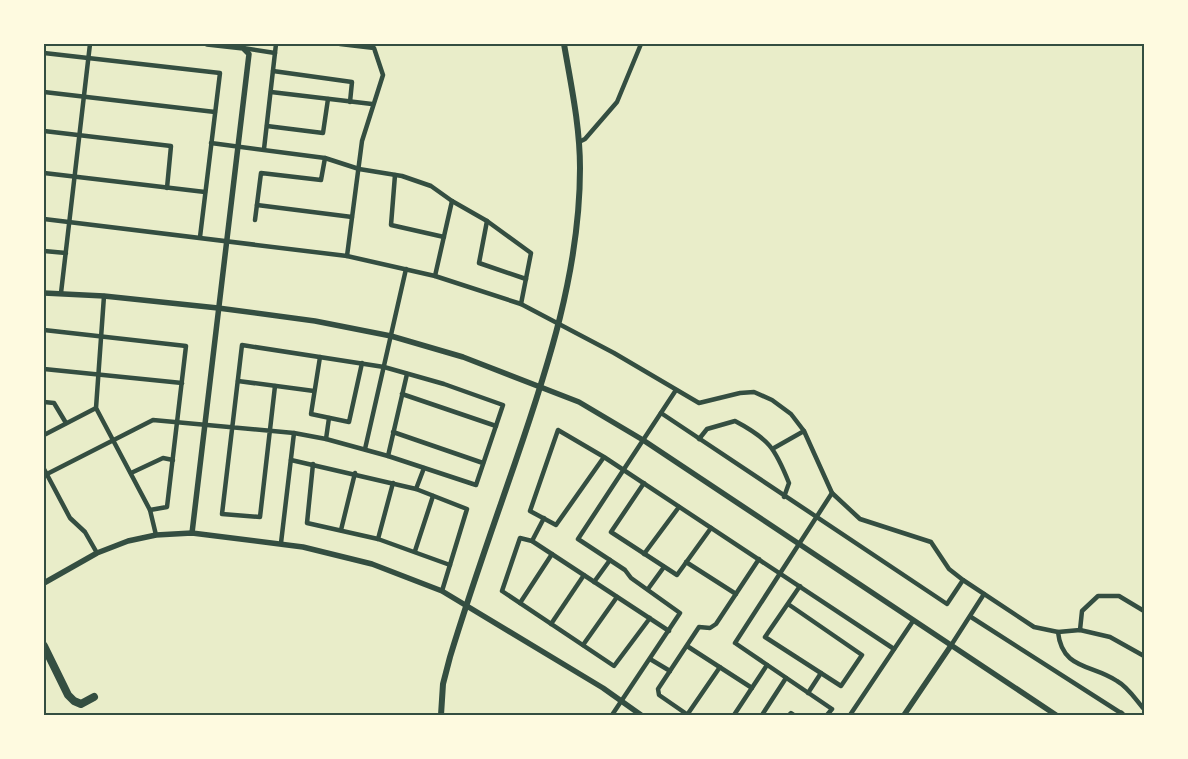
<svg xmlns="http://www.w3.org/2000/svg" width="1188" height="759" font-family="'Golos Text',sans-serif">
<rect width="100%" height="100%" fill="#e9edc9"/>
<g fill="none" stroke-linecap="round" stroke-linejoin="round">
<g stroke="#344e41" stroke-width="4.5">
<path d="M340,44L374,48L383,75L362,141L347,256"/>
<path d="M243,48L275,53"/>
<path d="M44,53L220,73L200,237"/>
<path d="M273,71L352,82L350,102"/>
<path d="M44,92L215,112"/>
<path d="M271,92L372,104"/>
<path d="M267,126L323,133L328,99"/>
<path d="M44,131L171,146L167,188"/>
<path d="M579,142L585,139L617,102L641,44"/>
<path d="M211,143L325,158L321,180L261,173L255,220"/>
<path d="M264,149L276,44"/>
<path d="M325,158L359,169L402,176L431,186L452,201L487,221L531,253L521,304"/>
<path d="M44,173L205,192"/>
<path d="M395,175L391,225L444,237"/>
<path d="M257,205L352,217"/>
<path d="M44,219L347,256L435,276L521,304L614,353L699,403L740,393L754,392L772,400L791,414L804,431L832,493L860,519L931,542L949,569L963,580L1034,627L1058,632L1080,630L1110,637L1144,656"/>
<path d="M487,221L479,263L526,279"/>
<path d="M44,251L66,253"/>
<path d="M435,276L452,201"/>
<path d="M61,293L90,44"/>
<path d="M104,296L96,408L150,510L156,535"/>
<path d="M44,330L186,346L167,507L150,510"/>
<path d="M320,357L311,414L349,422L362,363"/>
<path d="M44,369L182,383"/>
<path d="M238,381L314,391"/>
<path d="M402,394L496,426"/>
<path d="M44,402L54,403L66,423"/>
<path d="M661,413L947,604L963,580"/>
<path d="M393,432L483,463"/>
<path d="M44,435L96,408"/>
<path d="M326,439L329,418"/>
<path d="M699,439L707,429L735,421C769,439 775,448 789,483L784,497"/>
<path d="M774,448L804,431"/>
<path d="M365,449L406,269"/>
<path d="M388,456L407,374"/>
<path d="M604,457L556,525L530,511L558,430L604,457L894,649"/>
<path d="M291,460L416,489L467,509L442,591"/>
<path d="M313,464L307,523L378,539L450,565"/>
<path d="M44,469L70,518L85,532L97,553"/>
<path d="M131,473L163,458L173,460"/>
<path d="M47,474L153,420L294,433L326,439L388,456L476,485L503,405L444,384L384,367L242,345L222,514L260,517L275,386"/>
<path d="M644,483L611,532L677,575L711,528"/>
<path d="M416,489L424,468"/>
<path d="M341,530L355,473"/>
<path d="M378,539L393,483"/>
<path d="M532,541L544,518"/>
<path d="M281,543L294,433"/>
<path d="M415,551L433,496"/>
<path d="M644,554L679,507"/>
<path d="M686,562L736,594"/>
<path d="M594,582L610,560"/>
<path d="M648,589L664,567"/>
<path d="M520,603L552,554"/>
<path d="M788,604L862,655L841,686L765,637L800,586"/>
<path d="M971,617L1124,715"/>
<path d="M650,618L614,666L502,591L520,538L532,541C577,571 623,601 669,631"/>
<path d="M551,624L584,575"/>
<path d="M1080,630L1082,611L1098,596H1119L1144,611"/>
<path d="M1058,632C1062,670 1092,664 1117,681C1128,687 1136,700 1144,709"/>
<path d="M583,645L617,597"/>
<path d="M687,646L752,688"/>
<path d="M950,647L984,594"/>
<path d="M650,659L670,671"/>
<path d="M808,693L821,673"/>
<path d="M612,715L680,613L631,578L625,570L578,539L676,390"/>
<path d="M687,715L720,667"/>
<path d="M688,715L659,695L658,689L699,627L710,628L716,624L759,559"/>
<path d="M734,715L767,665"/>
<path d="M762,715L786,678"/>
<path d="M789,715L791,713L794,715"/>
<path d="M827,715L832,709L735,643L832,493"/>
<path d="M850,715L913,621"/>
</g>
<g stroke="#344e41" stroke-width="5.5">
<path d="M44,293L104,296L218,308L315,321L391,336L463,357L579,402L643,440L1056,715"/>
<path d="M192,533L249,54L243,48L207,44"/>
<path d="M44,583L97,553L128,541L156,535L192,533L303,547L372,564L442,591L603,688L641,715"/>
<path d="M904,715L950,647"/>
<path d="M1120,715L1121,713"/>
</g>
<path stroke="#344e41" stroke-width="6" d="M441,715L443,684L450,657C470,591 493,527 515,463C548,367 580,270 580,168C580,126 571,85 564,44"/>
<path stroke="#344e41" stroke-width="8" d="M44,646L68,695L74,701L81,704L94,697"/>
</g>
<rect width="1188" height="759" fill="none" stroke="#fefae0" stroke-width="90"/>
<rect x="45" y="45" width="1098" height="669" fill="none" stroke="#344e41" stroke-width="2"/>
</svg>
